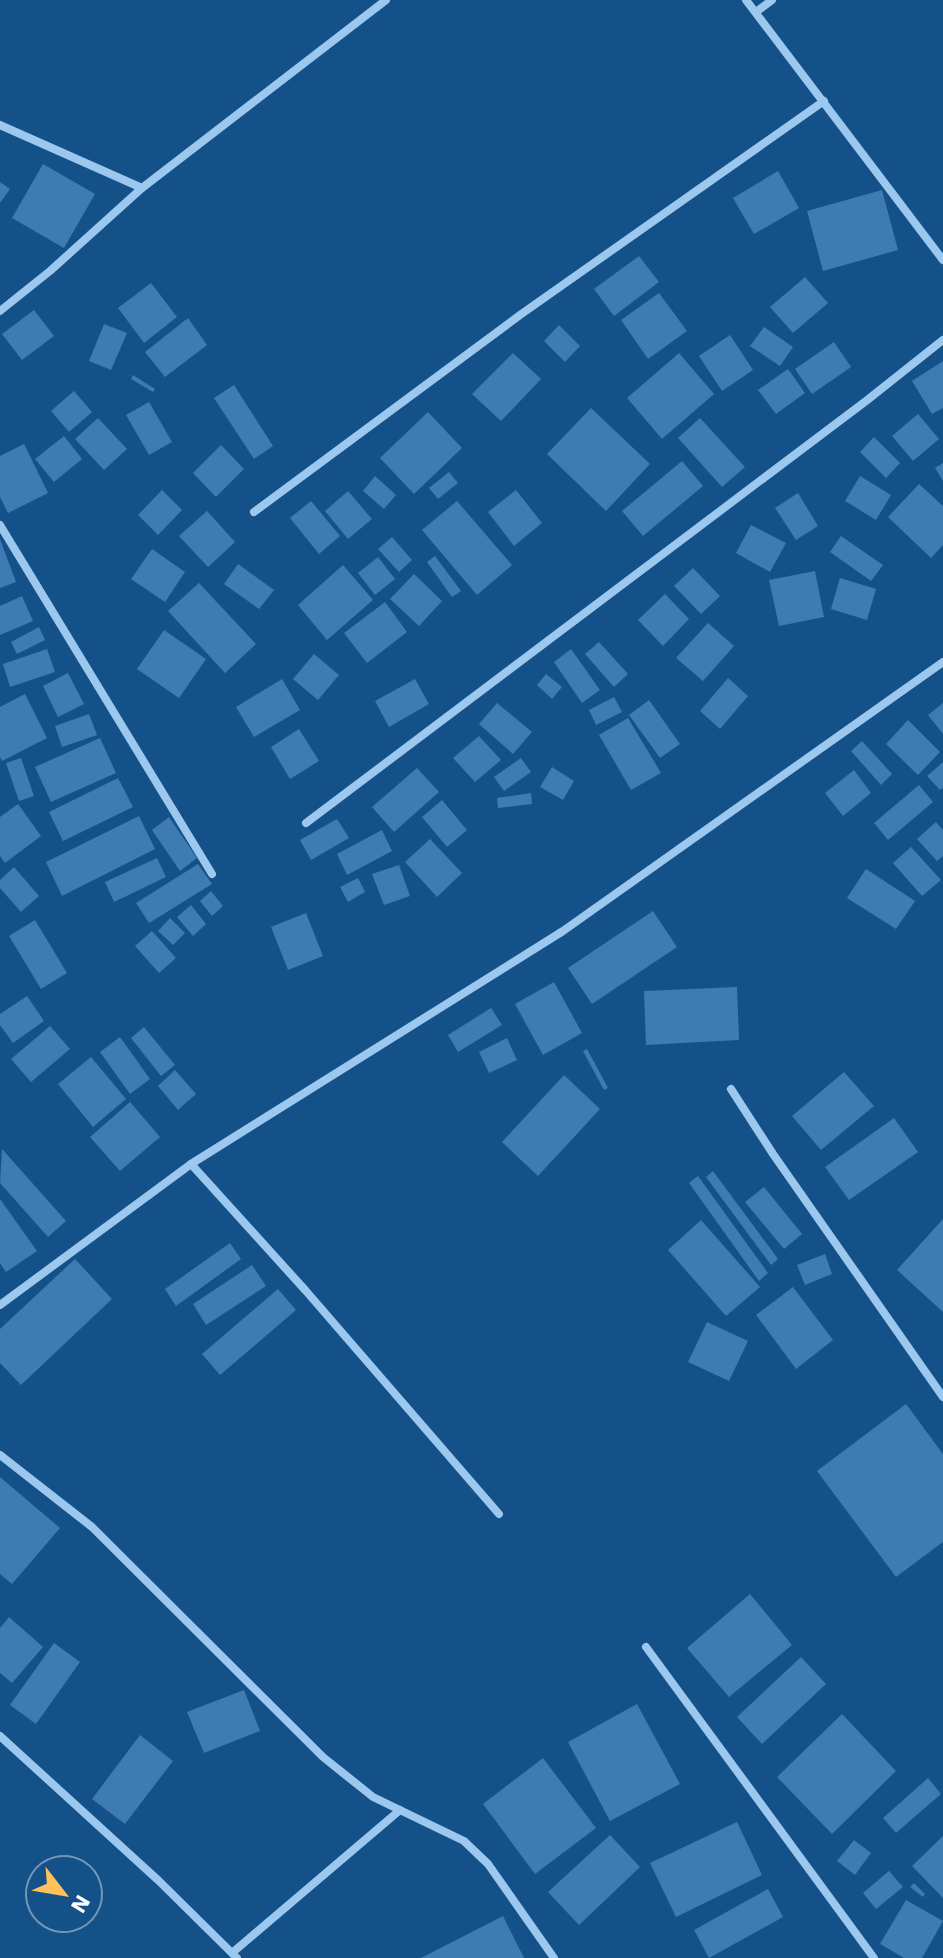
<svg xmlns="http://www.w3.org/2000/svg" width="943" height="1958" font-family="'Work Sans',sans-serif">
<rect width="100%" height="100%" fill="#155189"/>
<g fill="#3d7bb2">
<path d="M43,164L95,194L64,248L12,218Z"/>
<path d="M778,171L799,208L754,234L733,198Z"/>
<path d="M0,182L10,189L0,203Z"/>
<path d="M882,190L898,250L823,271L807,211Z"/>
<path d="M639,256L659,282L614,316L594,289Z"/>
<path d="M805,277L828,303L793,333L770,307Z"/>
<path d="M151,283L177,317L144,343L118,308Z"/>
<path d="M659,293L687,331L648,359L621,320Z"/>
<path d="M34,310L54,336L22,360L2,334Z"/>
<path d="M188,318L207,345L165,377L145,352Z"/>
<path d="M104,324L127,333L111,370L89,361Z"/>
<path d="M559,325L580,346L565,362L544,341Z"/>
<path d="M764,327L793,347L780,366L750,346Z"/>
<path d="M730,335L753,370L722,391L699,356Z"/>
<path d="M834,342L851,367L812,394L795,369Z"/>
<path d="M513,353L541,379L501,421L472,394Z"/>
<path d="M679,353L714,394L662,439L627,398Z"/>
<path d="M943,361V408L932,414L912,381Z"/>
<path d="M788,369L805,393L776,414L758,390Z"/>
<path d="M133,375L155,389L153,392L131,379Z"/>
<path d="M234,385L273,446L254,459L214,398Z"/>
<path d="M74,391L92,412L69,432L51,411Z"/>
<path d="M149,402L172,442L149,455L126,415Z"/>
<path d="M591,408L650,464L606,511L547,454Z"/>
<path d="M428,412L462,448L414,494L380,458Z"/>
<path d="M918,414L939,439L913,461L892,436Z"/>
<path d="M98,418L127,449L104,470L75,439Z"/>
<path d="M700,418L745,467L722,487L678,438Z"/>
<path d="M64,436L82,459L54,482L35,459Z"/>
<path d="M874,437L900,463L886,478L860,452Z"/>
<path d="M24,444L48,493L8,513L0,497V456Z"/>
<path d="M221,445L244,469L216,497L193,473Z"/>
<path d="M682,461L703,486L643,536L622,511Z"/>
<path d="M943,463V481L935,468Z"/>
<path d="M449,472L458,483L438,499L429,488Z"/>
<path d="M375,476L396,495L384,509L363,491Z"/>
<path d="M860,476L891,495L876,520L845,501Z"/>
<path d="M919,484L943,506V545L931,558L888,517Z"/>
<path d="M162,490L182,510L158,535L138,515Z"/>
<path d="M516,490L542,523L514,546L488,512Z"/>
<path d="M348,491L372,519L348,539L325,511Z"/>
<path d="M798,493L818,526L796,540L775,508Z"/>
<path d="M311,501L340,536L319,554L290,518Z"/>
<path d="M457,501L512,565L477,595L422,530Z"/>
<path d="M207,511L235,542L208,567L179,536Z"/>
<path d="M751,525L786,543L770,572L736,553Z"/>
<path d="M841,536L883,565L871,581L830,552Z"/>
<path d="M392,537L412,560L399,572L378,549Z"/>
<path d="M0,539L16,582L0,588Z"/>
<path d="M152,549L185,572L165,602L131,579Z"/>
<path d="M435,556L461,591L452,597L427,562Z"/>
<path d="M378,557L395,579L375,595L358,573Z"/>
<path d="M238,564L274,590L259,609L224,584Z"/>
<path d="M343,565L373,600L327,640L298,605Z"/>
<path d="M693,568L720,596L701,614L674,586Z"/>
<path d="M815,571L824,617L779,626L769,580Z"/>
<path d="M414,574L442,601L419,626L390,599Z"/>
<path d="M840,578L876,589L867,620L831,609Z"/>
<path d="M199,583L256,644L225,673L168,611Z"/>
<path d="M665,594L689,619L663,646L638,620Z"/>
<path d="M22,596L33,621L0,635V606Z"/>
<path d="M385,602L407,632L367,663L344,633Z"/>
<path d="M708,623L734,646L703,681L676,658Z"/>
<path d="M39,627L45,640L17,654L11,642Z"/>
<path d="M164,630L206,659L179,698L137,669Z"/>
<path d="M599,642L628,674L614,687L585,654Z"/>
<path d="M47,649L55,672L10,687L3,664Z"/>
<path d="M571,649L600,690L582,703L554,662Z"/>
<path d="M314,654L339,675L318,700L293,679Z"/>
<path d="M68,673L84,704L58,717L43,686Z"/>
<path d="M546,674L562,687L552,699L537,685Z"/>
<path d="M728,678L748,696L720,729L700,711Z"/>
<path d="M282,679L300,710L254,737L236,707Z"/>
<path d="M415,679L429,704L389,727L375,701Z"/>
<path d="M25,694L47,738L2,761L0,757V707Z"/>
<path d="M614,697L622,712L596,725L589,710Z"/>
<path d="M649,700L680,744L660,758L629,715Z"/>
<path d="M497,703L532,732L513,754L479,724Z"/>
<path d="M943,703V734L928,715Z"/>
<path d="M89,714L97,735L62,747L55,726Z"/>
<path d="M628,718L661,773L631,790L599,735Z"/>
<path d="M908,720L940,752L918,775L886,744Z"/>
<path d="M299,729L319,761L290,779L271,747Z"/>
<path d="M479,736L501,760L475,782L453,758Z"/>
<path d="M100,738L116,773L51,802L35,767Z"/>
<path d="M862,741L892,774L881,785L851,751Z"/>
<path d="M21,758L34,796L19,801L6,763Z"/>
<path d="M521,758L531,772L504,791L494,777Z"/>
<path d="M943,762V788L940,790L927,776Z"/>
<path d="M552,767L574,781L563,800L540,787Z"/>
<path d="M417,768L439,792L394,832L372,807Z"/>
<path d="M854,770L871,793L843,816L825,793Z"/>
<path d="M118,778L133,807L63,841L49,812Z"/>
<path d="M919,785L933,802L888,840L874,823Z"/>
<path d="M531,793L532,804L498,808L497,798Z"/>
<path d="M442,800L467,830L447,847L422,817Z"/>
<path d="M18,804L41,836L5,863L0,856V817Z"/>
<path d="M139,816L155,849L62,896L46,862Z"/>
<path d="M169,817L197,858L180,871L152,830Z"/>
<path d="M337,819L349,838L311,860L300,840Z"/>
<path d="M936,822L943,830V856L937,861L917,839Z"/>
<path d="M382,830L392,851L347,875L337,854Z"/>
<path d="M430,839L462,873L437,897L405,862Z"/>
<path d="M911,847L941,880L922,896L893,863Z"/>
<path d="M157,858L166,877L114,902L105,882Z"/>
<path d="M198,864L212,884L149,923L136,903Z"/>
<path d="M399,865L410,896L384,905L372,874Z"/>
<path d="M14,867L39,896L21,912L0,888V880Z"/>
<path d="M866,869L915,901L896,929L847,898Z"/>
<path d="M358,878L365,892L348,902L340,887Z"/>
<path d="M211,891L223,906L212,916L200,901Z"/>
<path d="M191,905L206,924L193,936L177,917Z"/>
<path d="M653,911L677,947L592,1004L568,968Z"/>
<path d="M306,913L323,956L288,970L271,927Z"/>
<path d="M170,918L185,933L173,945L158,931Z"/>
<path d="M35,920L67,973L41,989L9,936Z"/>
<path d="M152,931L176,958L159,973L135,946Z"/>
<path d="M554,982L582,1033L543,1055L515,1004Z"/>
<path d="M737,987L739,1040L646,1045L644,991Z"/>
<path d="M27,996L44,1021L13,1043L0,1025V1014Z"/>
<path d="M491,1008L502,1025L458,1052L448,1035Z"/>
<path d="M50,1026L70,1049L31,1082L11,1059Z"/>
<path d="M144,1027L175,1065L161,1076L131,1038Z"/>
<path d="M120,1037L150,1079L130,1094L100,1052Z"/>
<path d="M507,1038L517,1060L489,1073L479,1052Z"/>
<path d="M587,1049L608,1088L604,1090L583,1051Z"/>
<path d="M91,1057L126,1099L93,1127L58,1084Z"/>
<path d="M175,1070L196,1094L178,1110L158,1086Z"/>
<path d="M844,1072L874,1106L821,1150L792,1116Z"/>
<path d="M564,1075L600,1109L538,1176L502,1142Z"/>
<path d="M130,1102L160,1137L120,1171L90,1137Z"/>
<path d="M894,1118L918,1152L849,1200L825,1167Z"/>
<path d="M2,1149L66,1221L48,1237L0,1183Z"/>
<path d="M713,1171L778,1259L771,1265L706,1177Z"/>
<path d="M698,1176L768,1273L759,1281L689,1183Z"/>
<path d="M764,1187L802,1234L784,1249L745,1202Z"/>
<path d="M0,1199L37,1251L6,1272L0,1263Z"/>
<path d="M943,1219V1312L897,1270Z"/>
<path d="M701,1220L760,1287L726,1316L668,1250Z"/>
<path d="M230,1243L241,1259L176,1306L165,1289Z"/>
<path d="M825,1254L832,1274L805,1285L797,1265Z"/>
<path d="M75,1259L112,1299L21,1385L0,1363V1329Z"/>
<path d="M252,1265L266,1286L206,1325L193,1304Z"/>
<path d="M793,1287L833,1340L796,1369L756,1315Z"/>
<path d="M278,1289L296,1310L220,1375L202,1354Z"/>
<path d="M707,1322L748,1341L729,1381L688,1362Z"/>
<path d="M906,1404L943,1454V1542L896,1577L817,1471Z"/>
<path d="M0,1477L60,1528L12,1584L0,1574Z"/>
<path d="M750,1594L792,1645L729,1697L687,1648Z"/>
<path d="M9,1617L43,1647L12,1683L0,1673V1628Z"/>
<path d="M54,1643L80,1662L36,1724L10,1705Z"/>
<path d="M801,1657L826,1684L762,1744L737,1717Z"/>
<path d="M244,1690L260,1731L204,1753L187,1712Z"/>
<path d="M637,1704L680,1784L610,1821L568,1742Z"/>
<path d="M842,1714L896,1771L832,1834L777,1777Z"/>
<path d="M140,1735L173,1761L125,1824L92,1799Z"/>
<path d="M543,1758L596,1828L535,1874L483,1804Z"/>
<path d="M928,1778L941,1794L896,1833L883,1818Z"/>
<path d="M737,1822L762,1875L676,1917L650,1863Z"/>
<path d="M610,1835L640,1867L579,1925L548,1892Z"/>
<path d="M943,1836V1898L912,1866Z"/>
<path d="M854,1840L871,1853L855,1875L837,1861Z"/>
<path d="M889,1871L903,1887L876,1909L863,1893Z"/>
<path d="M914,1883L925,1894L923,1897L910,1887Z"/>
<path d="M768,1889L783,1917L709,1958L694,1930Z"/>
<path d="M906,1900L943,1921L922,1958H904L880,1944Z"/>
<path d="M503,1916L524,1958H421Z"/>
</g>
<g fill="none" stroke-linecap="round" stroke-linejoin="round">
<g stroke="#9cc8ef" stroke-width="8">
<path d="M746,0L943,260"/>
<path d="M756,12L772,0"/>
<path d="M0,125L142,188"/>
<path d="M0,311L50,271L142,188L386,0"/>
<path d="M254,512L520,315L824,101"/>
<path d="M0,525L212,874"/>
<path d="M306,823L866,401L943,340"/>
<path d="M731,1089L773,1154L943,1397"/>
<path d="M191,1164L306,1291L499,1514"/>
<path d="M0,1305L191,1164L563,931L943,662"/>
<path d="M0,1455L92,1527L323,1757L373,1797L464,1841L488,1864L554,1958"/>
<path d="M646,1647L874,1958"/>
<path d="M0,1736L159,1881L237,1958"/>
<path d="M232,1953L400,1810"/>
</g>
</g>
<g transform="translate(64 1894) rotate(121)"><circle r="38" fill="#155189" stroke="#7397b8" stroke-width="2"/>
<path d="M0-6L14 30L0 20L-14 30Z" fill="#ffc25a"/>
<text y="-12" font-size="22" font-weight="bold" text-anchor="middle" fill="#ffffff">N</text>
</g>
</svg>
